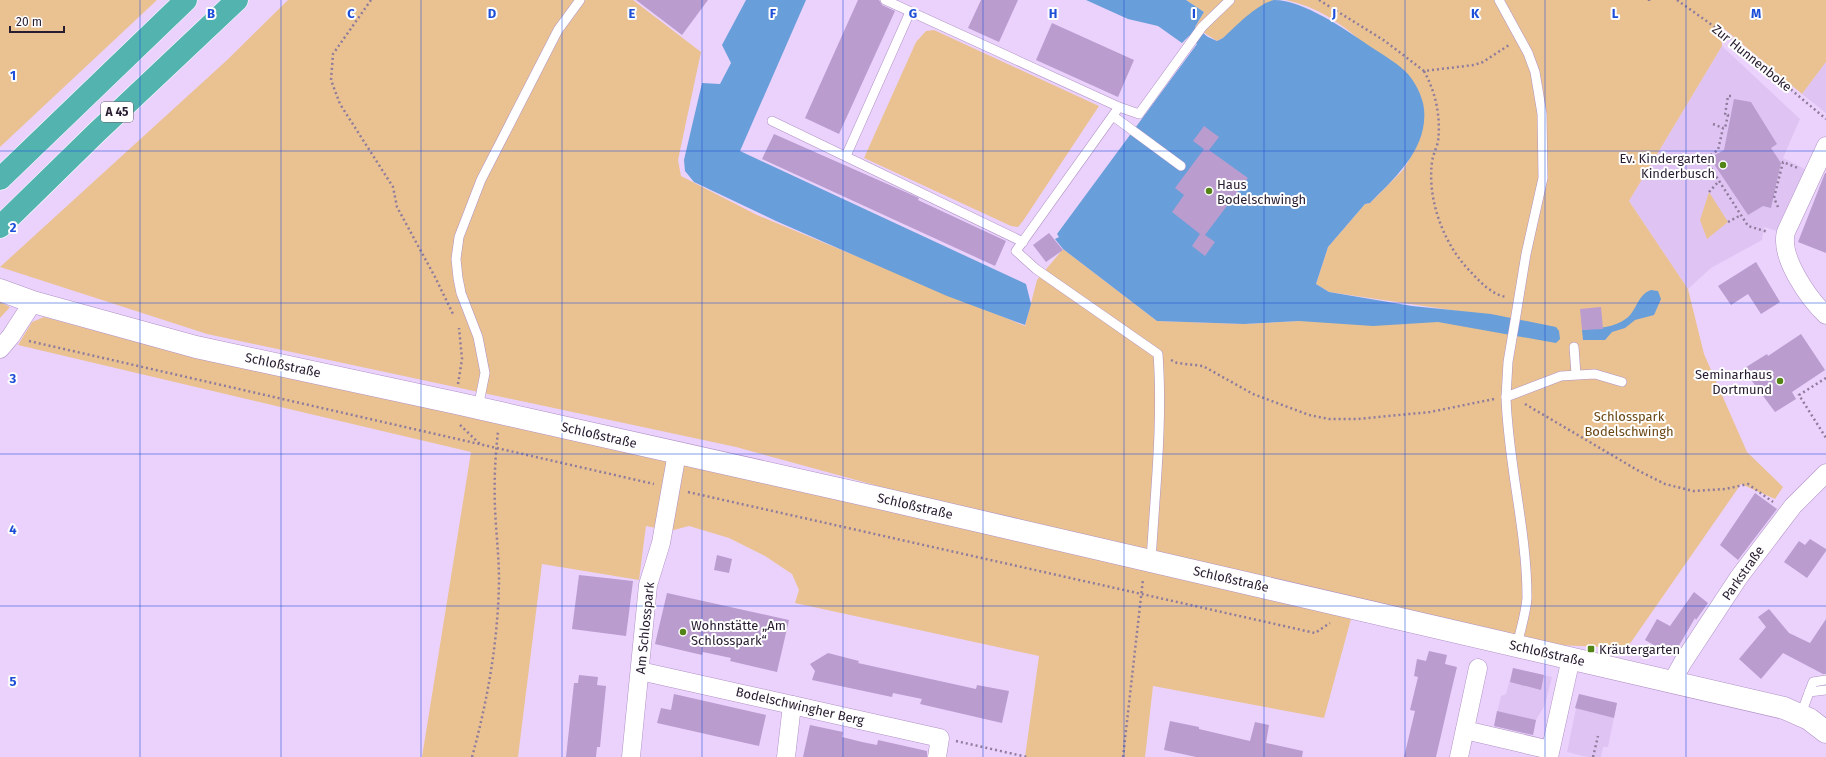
<svg xmlns="http://www.w3.org/2000/svg" width="1826" height="757" font-family="'Fira Sans',sans-serif">
<rect width="100%" height="100%" fill="#ebd2fd"/>
<g fill="#dfc4f3">
<path d="M1722,46L1800,119L1783,158L1809,171L1777,231L1764,227L1762,240L1711,268L1688,289L1629,201Z"/>
<path d="M1826,62V113L1802,94Z"/>
<path d="M1513,668L1552,677L1545,705L1536,720L1533,735L1494,726L1501,696L1506,694Z"/>
<path d="M1579,694L1617,703L1608,747H1603L1601,757H1587L1567,752Z"/>
</g>
<g fill="#eac292">
<path d="M0,0H157L0,147Z"/>
<path d="M288,0H633L701,52L678,160L681,176L757,215L1025,326L1037,280L1063,249L1157,321L1244,324L1299,321L1438,322L1471,313L1329,292L1316,284L1328,247L1365,204L1370,203L1403,170C1416,151 1422,132 1424,108C1385,65 1346,13 1286,0H1826V62L1802,94L1723,28L1721,30L1722,46L1629,201L1688,289L1704,354L1747,452L1783,487L1775,499L1741,484L1627,648L1556,645L1354,608L1324,718L1153,686L1145,757H1025L1039,656L795,603L799,590L792,574L765,556L729,538L689,526L670,531L646,526L639,580L542,564L518,757H422L471,452L18,345L32,322L44,317L146,344L1141,558L736,447L207,334L0,267L226,61Z"/>
<path d="M1186,0H1274L1254,11L1223,38L1217,41L1195,27L1204,12Z"/>
<path d="M934,30L1099,106L1023,221L1018,227L1011,226L864,158L916,42L926,31Z"/>
<path d="M1709,192L1728,222L1707,239L1700,220Z"/>
<path d="M0,302L10,307L0,318Z"/>
</g>
<g fill="#689ed9">
<path d="M746,0H806L740,151L1026,284L1031,304L1025,325L947,296L776,221L694,182L685,171L684,160L702,83L720,84L731,63L722,45Z"/>
<path d="M1086,0H1186L1204,12L1195,27L1208,37L1217,41L1223,38C1236,26 1257,4 1274,0C1303,0 1345,29 1368,45C1380,53 1394,61 1405,71C1414,79 1423,97 1424,109C1428,149 1395,178 1370,203L1365,204L1328,247L1316,284L1329,292L1412,306L1491,314L1556,327L1559,331L1560,339L1556,343L1438,322L1373,326L1299,321L1244,324L1157,321L1063,249L1055,239L1059,237L1057,234L1197,44L1189,36L1182,43L1158,26L1128,19Z"/>
<path d="M1651,290L1658,291L1661,299L1654,315L1635,320L1625,328L1612,332L1605,340H1583L1582,330C1596,328 1615,328 1627,318C1637,310 1638,294 1651,290Z"/>
</g>
<g fill="#ba9ccf">
<path d="M636,0H708L682,35Z"/>
<path d="M858,0H879L882,5L895,11L839,134L805,118Z"/>
<path d="M981,0H1018L999,42L968,28Z"/>
<path d="M1052,23L1134,60L1118,97L1036,60Z"/>
<path d="M1734,99L1751,102L1777,144L1771,148L1781,163L1771,208L1763,206L1748,215L1710,158L1724,150Z"/>
<path d="M1204,126L1219,137L1209,150L1248,178L1205,235L1215,242L1205,256L1192,246L1200,234L1172,212L1184,195L1175,188L1204,149L1193,141Z"/>
<path d="M774,134L901,190L919,198L918,200L1006,241L995,266L762,159Z"/>
<path d="M1825,173H1826V253L1798,242Z"/>
<path d="M1049,233L1063,250L1046,262L1033,245Z"/>
<path d="M1756,262L1780,302L1761,314L1748,294L1731,305L1718,286Z"/>
<path d="M1601,307L1603,329L1582,330L1580,309Z"/>
<path d="M1801,334L1825,370L1792,392L1796,399L1775,412L1743,369L1767,354L1768,356Z"/>
<path d="M1755,493L1777,509L1738,560L1720,545Z"/>
<path d="M1810,539L1826,549V551L1807,578L1784,562L1799,541L1805,545Z"/>
<path d="M717,555L732,559L729,573L714,570Z"/>
<path d="M579,575L633,581L626,636L572,629Z"/>
<path d="M1694,592L1708,603L1696,620L1695,618L1673,656L1645,640L1657,619L1670,626Z"/>
<path d="M667,593L789,620L777,672L730,661L731,658L703,652L702,655L655,644Z"/>
<path d="M1769,609L1789,633L1810,643L1826,619V674H1823L1783,653L1761,679L1739,659L1766,627L1758,617Z"/>
<path d="M1429,651L1447,655L1445,664L1457,667L1451,692L1436,757H1404L1415,711L1410,710L1418,677L1414,676L1417,659L1426,661Z"/>
<path d="M828,653L859,661L858,663L976,689L977,685L1009,691L1002,723L920,704L922,699L893,693L892,697L812,680L815,671L810,664Z"/>
<path d="M1513,668L1544,675L1541,690L1510,682Z"/>
<path d="M579,675L598,677L597,685L606,686L600,747H597L596,757H566L574,683H578Z"/>
<path d="M674,694L766,715L759,746L657,723L661,708L671,710Z"/>
<path d="M1579,694L1617,703L1614,718L1575,708Z"/>
<path d="M1497,711L1536,720L1533,735L1494,726Z"/>
<path d="M1170,721L1199,727V729L1250,741L1255,722L1269,725L1266,743L1303,751L1302,757H1196L1164,750Z"/>
<path d="M810,725L843,732L842,737L862,742L877,745L878,740L927,751V757H803Z"/>
</g>
<g fill="none" stroke-linecap="round" stroke-linejoin="round">
<defs>
<g id="lane">
<path d="M885,0L1119,107L1016,251L1036,269L1158,354C1163,422 1155,492 1151,561"/>
<path d="M1499,0L1528,53L1535,72L1542,114L1543,178L1526,254L1516,315L1508,362L1506,397"/>
<path d="M1119,107L1139,114L1202,27L1230,0"/>
<path d="M1113,116L1181,166"/>
<path d="M772,121L1023,242"/>
<path d="M846,156L910,12"/>
<path d="M1574,347L1576,374"/>
<path d="M478,408L485,373L478,337L461,293L458,278L456,259L459,237L481,180L558,30L580,0"/>
<path d="M1517,646C1520,631 1526,613 1527,598C1527,530 1508,464 1506,397L1561,376L1595,374L1622,382"/>
<path d="M1809,692L1826,690"/>
<path d="M1801,714L1813,682L1826,680"/>
</g>
<g id="street">
<path d="M1826,146L1786,232C1779,257 1809,299 1826,315"/>
<path d="M0,349L11,336L33,302"/>
<path d="M640,671L940,738L937,757"/>
<path d="M1672,682L1683,662L1739,577L1793,506L1826,473"/>
<path d="M1465,730L1550,750"/>
<path d="M631,757L648,585L661,543L677,453"/>
<path d="M786,757L792,705"/>
<path d="M1459,757L1478,668"/>
<path d="M1549,757L1571,658"/>
</g>
<path id="secondary" d="M0,290L33,302L196,347L456,403L888,500L1784,708L1809,719L1826,732"/>
<g id="highway">
<path d="M0,179L186,0"/>
<path d="M0,227L96,133L237,0"/>
</g>
</defs>
<use href="#lane" stroke="#b091c4" stroke-width="10"/>
<use href="#street" stroke="#b091c4" stroke-width="19"/>
<use href="#secondary" stroke="#b091c4" stroke-width="23"/>
<use href="#highway" stroke="#fff" stroke-width="23"/>
<g stroke="#8f7c9c" stroke-width="2.5" stroke-dasharray="2 3" stroke-linecap="butt">
<path d="M371,0L333,54L331,80L340,104L393,187L397,207L435,277L454,316"/>
<path d="M1319,0L1385,41L1424,71L1474,65L1483,62L1509,45"/>
<path d="M1677,0L1726,35L1826,119"/>
<path d="M1649,1V0"/>
<path d="M1424,71C1436,93 1441,117 1438,142C1436,149 1433,155 1432,162C1427,200 1444,245 1470,271C1480,282 1491,294 1506,297"/>
<path d="M1731,96H1728L1725,115H1728L1725,128H1723L1718,150L1705,159L1748,226L1768,232"/>
<path d="M1713,124L1723,128"/>
<path d="M1709,192L1719,181"/>
<path d="M1778,207L1774,198L1783,162L1798,168"/>
<path d="M1728,222L1741,215"/>
<path d="M29,341L654,484"/>
<path d="M1171,360L1177,363L1203,366L1253,394L1309,415L1329,419H1358L1430,412L1494,399"/>
<path d="M1826,378L1799,395L1826,438"/>
<path d="M458,384L462,359L459,328"/>
<path d="M1525,404L1639,471L1665,484L1693,491L1725,489L1748,484L1773,502"/>
<path d="M460,425L481,445"/>
<path d="M688,492L1315,633L1330,623"/>
<path d="M956,741L1027,757"/>
<path d="M472,757C488,699 498,641 499,581C499,556 496,532 495,508C494,483 495,457 498,432"/>
<path d="M1123,757L1143,579"/>
<path d="M1593,757L1598,736"/>
</g>
<use href="#lane" stroke="#fff" stroke-width="9"/>
<use href="#street" stroke="#fff" stroke-width="18"/>
<use href="#secondary" stroke="#fff" stroke-width="22"/>
<use href="#highway" stroke="#52b3af" stroke-width="22"/>
</g>
<path fill="none" stroke="#1d4ed8" stroke-width="1" stroke-opacity="0.55" d="M140,0V757M281,0V757M421,0V757M562,0V757M702,0V757M843,0V757M983,0V757M1124,0V757M1264,0V757M1405,0V757M1545,0V757M1686,0V757M0,151H1826M0,303H1826M0,454H1826M0,606H1826"/>
<g fill="#538416" stroke="#fefefe" stroke-width="1.5">
<circle cx="1723" cy="165" r="4"/>
<circle cx="1209" cy="191" r="4"/>
<circle cx="1780" cy="381" r="4"/>
<circle cx="683" cy="632" r="4"/>
<rect x="1587" y="645" width="8" height="8" rx="2"/>
</g>
<g text-anchor="middle" dominant-baseline="central" stroke-width="4" stroke-linejoin="round" paint-order="stroke">
<rect fill="#fefefe" stroke="#68606e" stroke-width="1" x="101" y="102" width="32" height="20" rx="3"/>
<g font-size="12" font-weight="bold" fill="#281c30">
<text x="117" y="112">A 45</text>
</g>
<g font-size="13" fill="#281c30" stroke="#fefefe">
<text transform="translate(1752 58) rotate(39)">Zur Hunnenboke</text>
<text transform="translate(283 365) rotate(12)">Schloßstraße</text>
<text transform="translate(599 435) rotate(13)">Schloßstraße</text>
<text transform="translate(915 506) rotate(13)">Schloßstraße</text>
<text transform="translate(1743 573) rotate(-55)">Parkstraße</text>
<text transform="translate(1231 579) rotate(13)">Schloßstraße</text>
<text transform="translate(645 628) rotate(-84)">Am Schlosspark</text>
<text transform="translate(1547 653) rotate(13)">Schloßstraße</text>
<text transform="translate(800 706) rotate(13)">Bodelschwingher Berg</text>
</g>
<g font-size="13" fill="#281c30" stroke="#fefefe" text-anchor="start">
<text x="1715" y="158" text-anchor="end">Ev. Kindergarten<tspan x="1715" dy="15">Kinderbusch</tspan></text>
<text x="1217" y="184">Haus<tspan x="1217" dy="15">Bodelschwingh</tspan></text>
<text x="1772" y="374" text-anchor="end">Seminarhaus<tspan x="1772" dy="15">Dortmund</tspan></text>
<text x="691" y="625">Wohnstätte „Am<tspan x="691" dy="15">Schlosspark“</tspan></text>
<text x="1599" y="649">Kräutergarten</text>
</g>
<g font-size="13" fill="#6b4713" stroke="#fefefe">
<text x="1629" y="416">Schlosspark<tspan x="1629" dy="15">Bodelschwingh</tspan></text>
</g>
</g>
<g font-size="13" text-anchor="middle" font-weight="bold" fill="#1d4ed8" stroke="#fefefe" stroke-width="4" stroke-linejoin="round" paint-order="stroke">
<text x="211" y="18">B</text>
<text x="351" y="18">C</text>
<text x="492" y="18">D</text>
<text x="632" y="18">E</text>
<text x="773" y="18">F</text>
<text x="913" y="18">G</text>
<text x="1053" y="18">H</text>
<text x="1194" y="18">I</text>
<text x="1334" y="18">J</text>
<text x="1475" y="18">K</text>
<text x="1615" y="18">L</text>
<text x="1756" y="18">M</text>
<text x="13" y="80">1</text>
<text x="13" y="232">2</text>
<text x="13" y="383">3</text>
<text x="13" y="534">4</text>
<text x="13" y="686">5</text>
</g>
<path d="M10 26v6h54v-6" fill="none" stroke="#281c30" stroke-width="2"/>
<text x="16" y="26" font-size="12" fill="#281c30" stroke="#fefefe" stroke-width="3" paint-order="stroke">20 m</text>
</svg>
